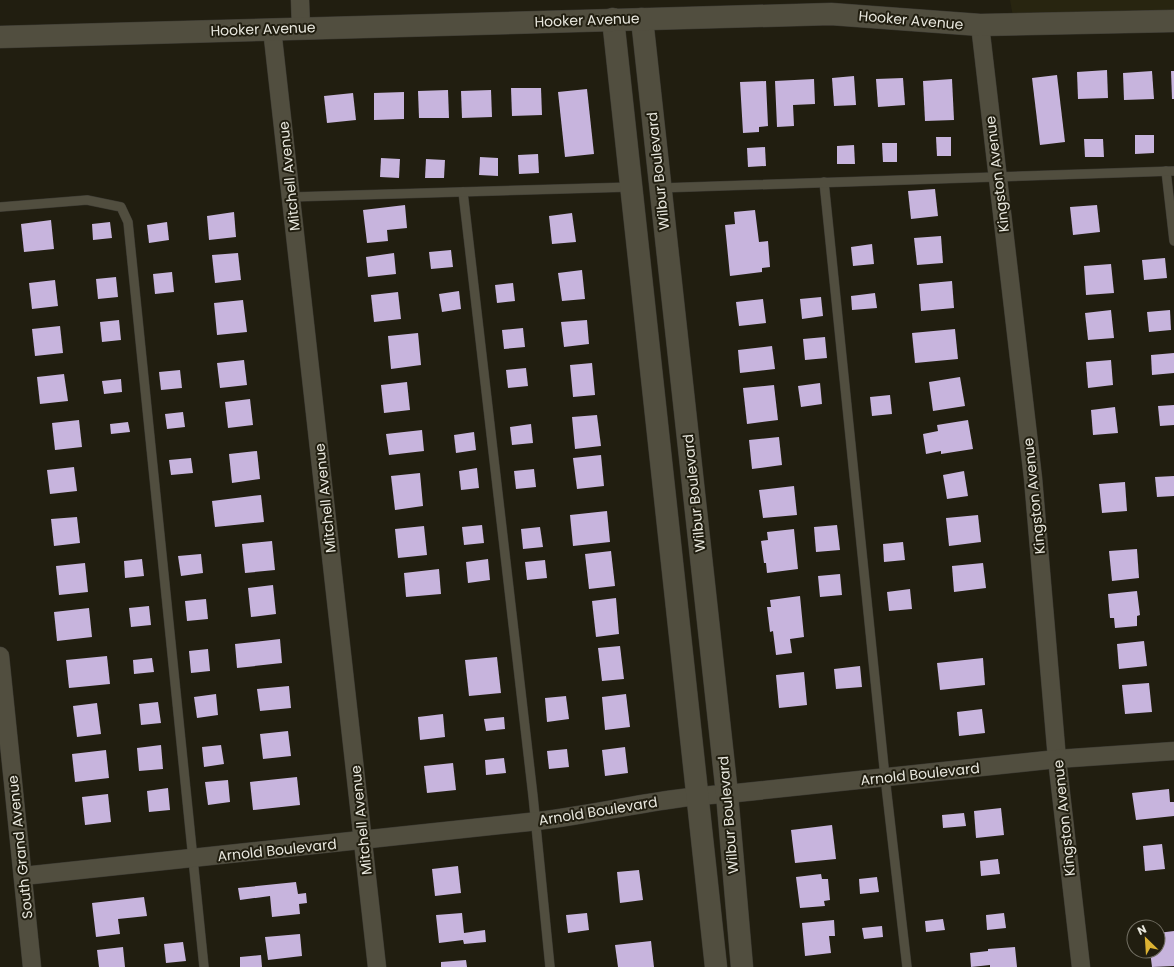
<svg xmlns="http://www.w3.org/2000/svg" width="1174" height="967" font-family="Poppins,sans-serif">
<rect width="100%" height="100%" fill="#211e10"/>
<path fill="#282510" d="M1010,0H1174V11L1013,17Z"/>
<g fill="#c7b4dd">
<path d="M1107,70L1108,98L1078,99L1077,72Z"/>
<path d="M1152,71L1154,99L1124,100L1123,73Z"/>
<path d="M1171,71H1174V99H1172Z"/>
<path d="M1057,75L1065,142L1040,145L1032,78Z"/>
<path d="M854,76L856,105L834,106L832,78Z"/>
<path d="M903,78L905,105L878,107L876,79Z"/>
<path d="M814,79L815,104L793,105L794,126L777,127L775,81Z"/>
<path d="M952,79L954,120L925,121L923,81Z"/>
<path d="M766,81L768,126L759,127V132L743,133L740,82Z"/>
<path d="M511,88H541L542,115L512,116Z"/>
<path d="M587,89L594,154L565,157L558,92Z"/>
<path d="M448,90L449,118H419L418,91Z"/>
<path d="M491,90L492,117L462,118L461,91Z"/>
<path d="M404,92V119L374,120V93Z"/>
<path d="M353,93L356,120L327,123L324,96Z"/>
<path d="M1135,135H1154V153L1135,154Z"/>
<path d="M936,137H951V156H937Z"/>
<path d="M1084,139H1103L1104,157H1085Z"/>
<path d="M882,143H897V162H883Z"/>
<path d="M854,145L855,164H837V146Z"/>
<path d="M765,147L766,166L748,167L747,148Z"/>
<path d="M538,154L539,173L519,174L518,155Z"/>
<path d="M480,157L498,158V176L479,175Z"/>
<path d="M381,158L400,159L399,178L380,177Z"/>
<path d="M426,159L445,160L444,178H425Z"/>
<path d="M935,189L938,216L911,219L908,191Z"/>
<path d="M405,205L407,228L387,230L388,241L367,243L363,210Z"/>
<path d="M1097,205L1100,232L1073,235L1070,207Z"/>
<path d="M755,210L759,242L768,241L770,267L762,268V272L730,276L725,225L735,224L734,212Z"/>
<path d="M234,212L236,237L209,240L207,216Z"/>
<path d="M572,213L576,242L552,244L549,216Z"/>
<path d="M51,220L54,249L24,252L21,224Z"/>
<path d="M110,222L112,238L93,240L92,224Z"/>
<path d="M167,222L169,240L149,243L147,225Z"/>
<path d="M941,236L943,263L917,265L914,238Z"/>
<path d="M872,244L874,264L853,266L851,247Z"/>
<path d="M451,250L453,267L431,269L429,252Z"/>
<path d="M238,253L241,280L215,283L212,255Z"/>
<path d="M394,253L396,274L368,277L366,257Z"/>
<path d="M1165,258L1167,278L1144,280L1142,260Z"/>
<path d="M1111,264L1114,293L1086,295L1084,266Z"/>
<path d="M582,270L585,299L562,301L558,273Z"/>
<path d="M172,272L174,292L155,294L153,274Z"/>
<path d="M116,277L118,297L98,299L96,279Z"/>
<path d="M55,280L58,306L32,309L29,283Z"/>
<path d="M952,281L954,308L921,311L919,284Z"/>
<path d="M513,283L515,301L497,303L495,285Z"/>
<path d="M459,291L461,309L442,312L439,294Z"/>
<path d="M398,292L401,319L374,322L371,295Z"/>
<path d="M875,293L877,308L852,310L851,296Z"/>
<path d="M821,297L823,316L802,319L800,299Z"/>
<path d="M763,299L766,323L739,326L736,302Z"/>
<path d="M243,300L247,332L217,335L214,303Z"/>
<path d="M1111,310L1114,338L1088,340L1085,313Z"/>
<path d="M1170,310L1171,330L1149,332L1147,312Z"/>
<path d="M119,320L121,340L102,342L100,322Z"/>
<path d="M587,320L589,344L564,347L561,322Z"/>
<path d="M60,326L63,353L35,356L32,329Z"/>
<path d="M523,328L525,347L504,349L502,330Z"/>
<path d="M955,329L958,359L915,363L912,333Z"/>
<path d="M418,333L421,365L391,369L388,336Z"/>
<path d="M825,337L827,358L805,360L803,339Z"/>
<path d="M772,346L775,369L740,373L738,350Z"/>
<path d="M1174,353V373L1152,375L1151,355Z"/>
<path d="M244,360L247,385L220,388L217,363Z"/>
<path d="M1111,360L1113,385L1088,388L1086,362Z"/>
<path d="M592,363L595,395L573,397L570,365Z"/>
<path d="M526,368L528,386L508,388L506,370Z"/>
<path d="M180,370L182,388L161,390L159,372Z"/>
<path d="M64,374L68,401L40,404L37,377Z"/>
<path d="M960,377L965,406L933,411L929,382Z"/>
<path d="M121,379L122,392L104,394L102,381Z"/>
<path d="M407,382L410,410L384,413L381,385Z"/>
<path d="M820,383L822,404L801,407L798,386Z"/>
<path d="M774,385L778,420L747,424L743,388Z"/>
<path d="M890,395L892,414L872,416L870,397Z"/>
<path d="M250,399L253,425L228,428L225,402Z"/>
<path d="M1174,405V425L1160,426L1158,406Z"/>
<path d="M1115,407L1118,433L1093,435L1091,410Z"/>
<path d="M183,412L185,427L167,429L165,414Z"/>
<path d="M597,415L601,446L575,449L572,417Z"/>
<path d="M79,420L82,447L55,450L52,423Z"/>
<path d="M968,420L973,449L941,454V451L926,454L923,434L938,431L937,425Z"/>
<path d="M128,422L130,432L111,434L110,424Z"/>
<path d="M531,424L533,443L512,445L510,427Z"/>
<path d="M422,430L424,451L389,455L386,434Z"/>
<path d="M474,432L476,450L456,453L454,435Z"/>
<path d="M779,437L782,465L752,469L749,440Z"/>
<path d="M257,451L260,479L232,483L229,454Z"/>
<path d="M601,455L604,486L577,489L573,458Z"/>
<path d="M191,458L193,473L171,475L169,460Z"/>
<path d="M74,467L77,491L50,494L47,470Z"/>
<path d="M477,468L479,488L461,490L459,471Z"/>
<path d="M534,469L536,487L516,489L514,471Z"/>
<path d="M964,471L968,496L947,499L943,475Z"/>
<path d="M420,473L423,506L395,510L391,476Z"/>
<path d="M1174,476V496L1157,497L1155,477Z"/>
<path d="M1125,482L1127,511L1102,513L1099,484Z"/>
<path d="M794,486L797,515L763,518L759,490Z"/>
<path d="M261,495L264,522L215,527L212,501Z"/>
<path d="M607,511L610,542L573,546L570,515Z"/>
<path d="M978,515L981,542L949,546L946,518Z"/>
<path d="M77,517L80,543L54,546L51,519Z"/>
<path d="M482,525L484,543L464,545L462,527Z"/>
<path d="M837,525L840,550L816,552L814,527Z"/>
<path d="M424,526L427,555L398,558L395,529Z"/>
<path d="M540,527L543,547L523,549L521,529Z"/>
<path d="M794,529L798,569L767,573L766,563H764L761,541L768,540L767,532Z"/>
<path d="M272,541L275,570L245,573L242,544Z"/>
<path d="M903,542L905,560L884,562L883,544Z"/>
<path d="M1137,549L1139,578L1112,581L1109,551Z"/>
<path d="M611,551L615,586L589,589L585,554Z"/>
<path d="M201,554L203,573L181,576L178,556Z"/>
<path d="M142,559L144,576L125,578L124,561Z"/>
<path d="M488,559L490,580L468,583L466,562Z"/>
<path d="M545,560L547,578L527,580L525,562Z"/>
<path d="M85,563L88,592L59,595L56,566Z"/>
<path d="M983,563L986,588L954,592L952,566Z"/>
<path d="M439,569L441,594L406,597L404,573Z"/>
<path d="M840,574L842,595L820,597L818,576Z"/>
<path d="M273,585L276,614L251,617L248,588Z"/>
<path d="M910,589L912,609L889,611L887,592Z"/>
<path d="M1137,591L1140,615L1137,616V626L1115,628L1114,618H1110L1108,594Z"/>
<path d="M800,596L804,637L790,639L792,653L776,655L773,631L770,632L767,607H771L770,600Z"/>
<path d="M616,598L619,634L596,637L592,601Z"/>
<path d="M206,599L208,619L187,621L185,601Z"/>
<path d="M149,606L151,625L131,627L129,608Z"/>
<path d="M89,608L92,637L57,641L54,612Z"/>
<path d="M280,639L282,663L237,668L235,644Z"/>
<path d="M1144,641L1147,666L1119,669L1117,644Z"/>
<path d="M620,646L624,679L602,681L598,648Z"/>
<path d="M208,649L210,671L191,673L189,651Z"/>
<path d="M107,656L110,684L69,688L66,660Z"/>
<path d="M497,657L501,693L469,696L465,660Z"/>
<path d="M152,658L154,672L134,674L133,660Z"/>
<path d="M983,658L985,685L940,690L937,663Z"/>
<path d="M860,666L862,687L836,689L834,669Z"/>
<path d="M804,672L807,705L779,708L776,675Z"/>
<path d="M1149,683L1152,712L1125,714L1122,685Z"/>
<path d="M289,686L291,708L260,711L257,689Z"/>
<path d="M216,694L218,715L197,718L194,697Z"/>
<path d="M626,694L630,727L605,730L602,697Z"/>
<path d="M566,696L569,719L547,722L545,698Z"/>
<path d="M158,702L161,723L141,725L139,704Z"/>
<path d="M97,703L101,734L77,737L73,706Z"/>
<path d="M982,709L985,733L959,736L957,712Z"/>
<path d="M443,714L445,737L420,740L418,717Z"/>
<path d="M504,717L505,729L486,731L484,719Z"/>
<path d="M288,731L291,756L263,759L260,734Z"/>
<path d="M161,745L163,769L139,771L137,748Z"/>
<path d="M221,745L224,764L204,767L202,747Z"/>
<path d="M625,747L628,773L605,776L602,750Z"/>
<path d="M567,749L569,767L549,769L547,751Z"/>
<path d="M106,750L109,778L75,782L72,754Z"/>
<path d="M504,758L506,773L486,775L485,760Z"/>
<path d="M453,763L456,790L427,793L424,766Z"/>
<path d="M297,777L300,805L253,810L250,782Z"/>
<path d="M228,780L230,802L208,805L205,782Z"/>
<path d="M168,788L170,810L149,812L147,791Z"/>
<path d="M1169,789L1170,802H1174V816L1136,820L1132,793Z"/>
<path d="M108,794L111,822L85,825L82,797Z"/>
<path d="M1001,808L1004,835L976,838L974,811Z"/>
<path d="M964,813L966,826L943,828L942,815Z"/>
<path d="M832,825L836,859L795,863L791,830Z"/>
<path d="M1162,844L1165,869L1145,871L1143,846Z"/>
<path d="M998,859L1000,874L981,876L980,861Z"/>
<path d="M458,866L461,893L435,896L432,869Z"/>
<path d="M639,870L643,900L620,903L617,872Z"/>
<path d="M821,874L822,879H828L830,900L824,901L825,906L800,908L796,877Z"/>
<path d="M877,877L879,892L860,894L859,879Z"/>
<path d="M296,882L298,894L306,893L307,903L299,904L300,914L272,917L270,896L240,900L238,888Z"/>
<path d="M144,897L147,916L118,919L120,934L96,937L92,903Z"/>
<path d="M462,913L464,933L485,930L486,942L464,944L463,940L439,943L436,915Z"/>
<path d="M587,913L589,930L568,933L566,915Z"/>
<path d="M1004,913L1006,928L987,930L986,915Z"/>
<path d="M943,919L945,930L926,932L925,921Z"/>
<path d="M834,920L835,936H829L831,953L805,956L802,923Z"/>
<path d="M882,926L883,937L864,939L862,928Z"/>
<path d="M1174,931V966L1152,967L1150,951H1158V933Z"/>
<path d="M300,934L302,956L268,960L265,937Z"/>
<path d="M651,941L654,967H618L615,945Z"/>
<path d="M183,942L186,961L166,963L164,944Z"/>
<path d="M123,947L125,967H99L97,950Z"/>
<path d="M1015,947L1017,967H990V965L971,967L970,953L988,951V949Z"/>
<path d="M261,955L262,967H240V957Z"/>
<path d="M466,960L467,967H441V962Z"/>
</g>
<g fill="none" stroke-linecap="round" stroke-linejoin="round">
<defs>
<g id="service">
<path d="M1166,171L1174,241"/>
<path d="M824,182L885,777L907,967"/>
<path d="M660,188L1174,171"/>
<path d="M463,192L533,796L550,967"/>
<path d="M291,197L631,187"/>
<path d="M0,207L87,200L121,207L128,222L204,967"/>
</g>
<g id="minor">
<path d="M300,0L301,28"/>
<path d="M980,25L1033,478L1057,759L1081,967"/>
<path d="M272,29L377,967"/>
<path d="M0,656L32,967"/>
<path d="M23,876C192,858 361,841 529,822C595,815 660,797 727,794L1057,759L1174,751"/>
</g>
<g id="tertiary">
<path d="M613,19L716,967"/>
<path d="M642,19L727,794L742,967"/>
<path d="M0,37L831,14L980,25L1174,21"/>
</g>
</defs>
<use href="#service" stroke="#3b3932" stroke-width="10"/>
<use href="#minor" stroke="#3b3932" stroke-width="19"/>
<use href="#tertiary" stroke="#3b3932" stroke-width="23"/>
<use href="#service" stroke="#514e3f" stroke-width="9"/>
<use href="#minor" stroke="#514e3f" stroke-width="18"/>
<use href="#tertiary" stroke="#514e3f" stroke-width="22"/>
</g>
<g text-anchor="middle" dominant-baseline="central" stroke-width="4" stroke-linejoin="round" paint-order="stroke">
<g font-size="14" fill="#e8e7de" stroke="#211e10">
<text transform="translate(587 20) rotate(-2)">Hooker Avenue</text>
<text transform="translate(911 20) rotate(5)">Hooker Avenue</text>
<text transform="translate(263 29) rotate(-2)">Hooker Avenue</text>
<text transform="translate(658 171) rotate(-96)">Wilbur Boulevard</text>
<text transform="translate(997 174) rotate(-97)">Kingston Avenue</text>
<text transform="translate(289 176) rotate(-96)">Mitchell Avenue</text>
<text transform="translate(694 493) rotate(-96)">Wilbur Boulevard</text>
<text transform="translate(1034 496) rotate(-96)">Kingston Avenue</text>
<text transform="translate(325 498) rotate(-96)">Mitchell Avenue</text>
<text transform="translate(920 774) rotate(-6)">Arnold Boulevard</text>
<text transform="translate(598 811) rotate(-9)">Arnold Boulevard</text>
<text transform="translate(728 815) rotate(-95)">Wilbur Boulevard</text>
<text transform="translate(1064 818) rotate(-96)">Kingston Avenue</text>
<text transform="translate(361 820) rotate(-96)">Mitchell Avenue</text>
<text transform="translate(20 847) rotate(-96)">South Grand Avenue</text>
<text transform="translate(277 850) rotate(-6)">Arnold Boulevard</text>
</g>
</g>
<g transform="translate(1146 939) rotate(335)"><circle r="19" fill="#211e10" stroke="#716e62"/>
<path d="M0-3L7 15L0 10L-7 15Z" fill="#dcb233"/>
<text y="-6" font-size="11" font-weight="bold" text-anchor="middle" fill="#e8e7de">N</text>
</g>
</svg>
